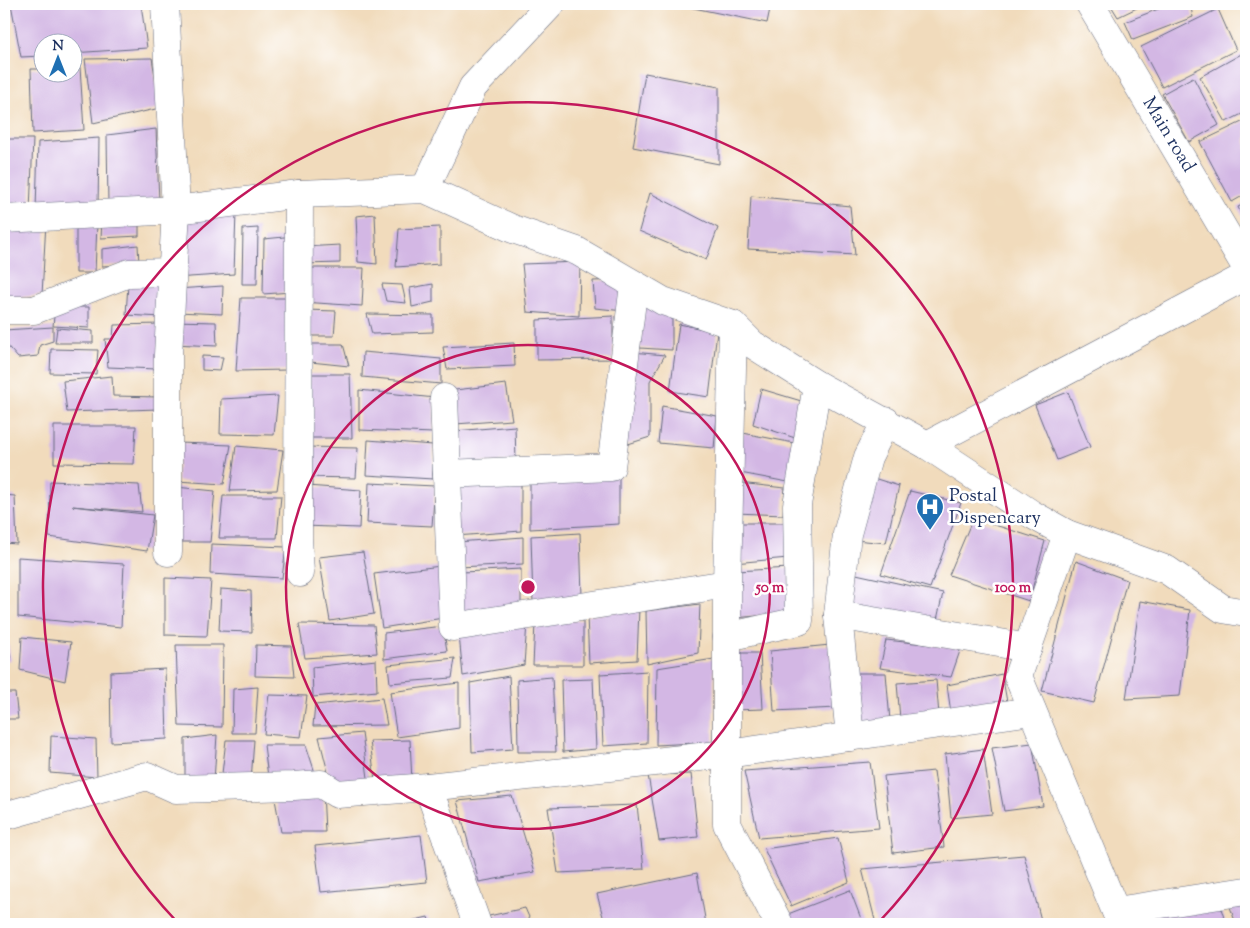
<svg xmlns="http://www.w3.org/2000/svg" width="1250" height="928" font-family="'Sorts Mill Goudy',serif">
<rect width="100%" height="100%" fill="#fff"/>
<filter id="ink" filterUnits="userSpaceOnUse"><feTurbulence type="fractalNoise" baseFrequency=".02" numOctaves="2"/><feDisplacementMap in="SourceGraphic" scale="10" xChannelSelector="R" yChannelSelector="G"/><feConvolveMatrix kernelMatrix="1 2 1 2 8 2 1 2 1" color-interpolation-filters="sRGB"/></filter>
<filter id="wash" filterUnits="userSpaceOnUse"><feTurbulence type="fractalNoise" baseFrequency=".0096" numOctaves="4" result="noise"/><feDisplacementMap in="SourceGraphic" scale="20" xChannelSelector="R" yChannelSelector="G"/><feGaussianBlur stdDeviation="1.12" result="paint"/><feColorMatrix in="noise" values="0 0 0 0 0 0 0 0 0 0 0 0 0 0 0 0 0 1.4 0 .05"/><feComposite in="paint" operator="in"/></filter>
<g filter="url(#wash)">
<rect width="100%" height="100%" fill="#f1dbbc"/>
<g id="blocks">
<g fill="#d3b7e4">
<path d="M11,4H141L147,48L72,53V42H42V56L21,57Z"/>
<path d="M674,4H771L767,23Z"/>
<path d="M1110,4H1145L1118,17Z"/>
<path d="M1171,4H1190L1193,17L1133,40L1125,22Z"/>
<path d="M1218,9L1236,50L1162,87L1141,47Z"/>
<path d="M1245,52L1246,56V112L1226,122L1200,77Z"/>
<path d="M152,58L160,108L93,123L85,59Z"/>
<path d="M80,67L84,130L33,133L31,69H42V72H72V68Z"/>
<path d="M645,73L719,87V164L633,147Z"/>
<path d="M1193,77L1219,125L1189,142L1162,94Z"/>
<path d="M1246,120V194L1232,202L1200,142Z"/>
<path d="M156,129L159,201L108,205L107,135Z"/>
<path d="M99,138L98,209L36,210L38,142Z"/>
<path d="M4,139H33L30,211L4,210Z"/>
<path d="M650,193L718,228L706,260L639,231Z"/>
<path d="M751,196L850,206L855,255L748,249Z"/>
<path d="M1246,203V225L1238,207Z"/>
<path d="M236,212L234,274L175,278L182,217Z"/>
<path d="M375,214L377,264L358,262L356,216Z"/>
<path d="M139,215V236L101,238L102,219Z"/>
<path d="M46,222L42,295L4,299V228Z"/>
<path d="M97,223L95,273H76V224Z"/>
<path d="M440,227V264L396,267L399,229Z"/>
<path d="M258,228L257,284H242L243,229Z"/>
<path d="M294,236L292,292L263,294L264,239Z"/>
<path d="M138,245L139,264L102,266V249Z"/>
<path d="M340,245V263L305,264L303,247Z"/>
<path d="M580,262L579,316L527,312L522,264Z"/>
<path d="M305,268H364L362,306L302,302Z"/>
<path d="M620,280L624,311L595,308L593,281Z"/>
<path d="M162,283V317L126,315L128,284Z"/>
<path d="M382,284L402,285L406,303L386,301Z"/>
<path d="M433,284V302L412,307L410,288Z"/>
<path d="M223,286L222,314L177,312L176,289Z"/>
<path d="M241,298H293L287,370L236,371Z"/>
<path d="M55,307H89V328L53,326Z"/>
<path d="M644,307L672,309V350L640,348Z"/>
<path d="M305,310L336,311L334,336H302Z"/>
<path d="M367,314L433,315V332L372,334Z"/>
<path d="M613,316V359L537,360V320Z"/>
<path d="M171,321L216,322L217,346L172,344Z"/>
<path d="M161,324L156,369L108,367L105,339H113L114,325Z"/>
<path d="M679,324L717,332L709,397L670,391Z"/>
<path d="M53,327V341L40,345L38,356L18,358L4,342V330Z"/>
<path d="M57,328L93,331V343H55Z"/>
<path d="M514,343L515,366L447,369L443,347Z"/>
<path d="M302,344H343L349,366L301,361Z"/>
<path d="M51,349L98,350L96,374L50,373Z"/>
<path d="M363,352L441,359V384L362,377Z"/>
<path d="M632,352L665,355L650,381V437L625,445Z"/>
<path d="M202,356L223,357L220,371L202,370Z"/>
<path d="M309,374H350L352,438H310Z"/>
<path d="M112,376L113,396L159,397L158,409L67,412L63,381Z"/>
<path d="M506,384L512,420L455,424V390Z"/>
<path d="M761,389L808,403L798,439L753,424Z"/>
<path d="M359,390L435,398L433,433L359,430Z"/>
<path d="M1068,392L1090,447L1057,460L1035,405Z"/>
<path d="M278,396L274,435L220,434L221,399Z"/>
<path d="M662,406L717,416L714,448L658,443Z"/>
<path d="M54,426H136L134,464L54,463Z"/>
<path d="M515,426L516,461L455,464L454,431Z"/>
<path d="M743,433L799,444L793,483L735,472Z"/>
<path d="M368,440L433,445V479L366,475Z"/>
<path d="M180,443L231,445L224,484L177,481Z"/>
<path d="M236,446L283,450L277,490L230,491Z"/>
<path d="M306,447L358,448L356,478L303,477Z"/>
<path d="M867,476L899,486L886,543L855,540Z"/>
<path d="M619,477V524L530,529V479Z"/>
<path d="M50,481L139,485L142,512L72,506L153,515L147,551L49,537Z"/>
<path d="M455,481H521V531L456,536Z"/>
<path d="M369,483L435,486L432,526L367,523Z"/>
<path d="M739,483L785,488L783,515L736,513Z"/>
<path d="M307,486L361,490L359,528L304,526Z"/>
<path d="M176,487L215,491L210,542H174Z"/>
<path d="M910,491L961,503L930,588L881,574Z"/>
<path d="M4,495L15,496L17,544L4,543Z"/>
<path d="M223,496H281L277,538H219Z"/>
<path d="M973,518L1045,541L1029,601L949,575Z"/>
<path d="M736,523H789L788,558L734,563Z"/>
<path d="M580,533L582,596L533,603L531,536Z"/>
<path d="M523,537V564L458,567L457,542Z"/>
<path d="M211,544L286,547L282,578L210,574Z"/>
<path d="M363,552L374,614L330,621L319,557Z"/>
<path d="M18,557L124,564L121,627L18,617Z"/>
<path d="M1076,561L1127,580L1094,703L1042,691Z"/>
<path d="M441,566L443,618L382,628L374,574Z"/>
<path d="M790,568L789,613L735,618L736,571Z"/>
<path d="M521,569V608L461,613L462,572Z"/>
<path d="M856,574L943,593L936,624L851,608Z"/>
<path d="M165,578L211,580L207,636L165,635Z"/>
<path d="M221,589L251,591L252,632L219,631Z"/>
<path d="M1140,601L1190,610L1180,696L1126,699Z"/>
<path d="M700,604L698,653L647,664L646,611Z"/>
<path d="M639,608L637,660L589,663L587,616Z"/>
<path d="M583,620V665H533L535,623Z"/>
<path d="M527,623L524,665L463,676L459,635Z"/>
<path d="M299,624L374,625L377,653L305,658Z"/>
<path d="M443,626L447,651L384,659V633Z"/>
<path d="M4,627H5L11,660L4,661Z"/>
<path d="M22,637L71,642L65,681L20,670Z"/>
<path d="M886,640L961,648L951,677L880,668Z"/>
<path d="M176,645H223L222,727L179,726Z"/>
<path d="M256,645L291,646L294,677L255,676Z"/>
<path d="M830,645L837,708L774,711L770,651Z"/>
<path d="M734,653H760L763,709L734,710Z"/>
<path d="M455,658L452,678L390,683L388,665Z"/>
<path d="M714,659L713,742L656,745L657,668Z"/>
<path d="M376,660L377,691L313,697L312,667Z"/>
<path d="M165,669L167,739L111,742L110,672Z"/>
<path d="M648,671L647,743L603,746L600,674Z"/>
<path d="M852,673H886L890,721L858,723Z"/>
<path d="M1002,674L1007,702L951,713L947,685Z"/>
<path d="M509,676L513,749L472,752L470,683Z"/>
<path d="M552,677L556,752H518L517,680Z"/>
<path d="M593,679L596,749L563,752L561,680Z"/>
<path d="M936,680L939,715L900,719L897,683Z"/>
<path d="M459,683V728L397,737L390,692Z"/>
<path d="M258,687L255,733H232L233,689Z"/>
<path d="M4,693H15L18,719H4Z"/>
<path d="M269,695L307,696L301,737L264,734Z"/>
<path d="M382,698L387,725L313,726L315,705Z"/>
<path d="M362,733L368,778L332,788L319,737Z"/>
<path d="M217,735L214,781H185V739Z"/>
<path d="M51,736L96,739L97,777L50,773Z"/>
<path d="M226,740H254L251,781L221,782Z"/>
<path d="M410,740L412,782L375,780L370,741Z"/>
<path d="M1032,743L1043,806L1004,811L992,748Z"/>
<path d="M264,745H306L317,779L268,777Z"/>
<path d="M983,749L992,814L951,818L945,754Z"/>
<path d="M870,762L879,828L759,838L744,771Z"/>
<path d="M934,771L944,847L893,853L884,776Z"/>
<path d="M691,774L698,837L659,841L648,775Z"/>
<path d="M323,791L325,832H281L274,794Z"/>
<path d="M512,796L535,872L479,882L457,801Z"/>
<path d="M637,805L644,869L558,873L548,808Z"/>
<path d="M421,835L427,882L321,892L315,846Z"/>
<path d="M838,838L849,882L791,906L764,849Z"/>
<path d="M1024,855L1042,924H876L862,869Z"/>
<path d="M697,873L706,924H605L597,894Z"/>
<path d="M850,890L863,924H793L788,914Z"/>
<path d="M1218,899L1226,924H1136L1131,910Z"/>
<path d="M1246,905V924H1236L1230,907Z"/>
<path d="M525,908L532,924H492L489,916Z"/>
<path d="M428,917L430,924H402V923Z"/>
</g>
</g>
</g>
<g filter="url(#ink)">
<use href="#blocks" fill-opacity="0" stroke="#666b7f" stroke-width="1"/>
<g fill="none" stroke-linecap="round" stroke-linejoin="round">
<defs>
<g id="street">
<path d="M165,4L176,210L168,355V552"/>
<path d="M425,189L473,87L551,4"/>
<path d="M299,194L298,538L300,573"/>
<path d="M4,219L176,210L299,194L425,189L513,229L577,251L663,301L733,325L752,344L817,385L927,445L1033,515L1067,534L1167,570L1223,609L1246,613"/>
<path d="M4,310H34L129,273L172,272"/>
<path d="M733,325L727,584V824L779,924"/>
<path d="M444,398L453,627L727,584"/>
<path d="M927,445L1246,276"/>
<path d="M447,474L611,467L634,285"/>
<path d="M1067,534L1018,676L1121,924"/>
<path d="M838,615L1028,648"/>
<path d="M727,637L799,621L797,505L817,385"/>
<path d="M850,737L838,615L847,534L868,457L886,421"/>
<path d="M8,815L147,776L176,789L294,786L321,784L337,794L428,787"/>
<path d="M1116,911L1246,891"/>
<path d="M477,924L428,787L727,754L1032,711"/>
</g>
<path id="secondary" d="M1090,4L1246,267"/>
</defs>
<use href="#street" stroke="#666b7f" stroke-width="29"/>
<use href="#secondary" stroke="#666b7f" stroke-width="29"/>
<use href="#street" stroke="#fff" stroke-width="28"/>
<use href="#secondary" stroke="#fff" stroke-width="28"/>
</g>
</g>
<g fill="none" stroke="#c2185b" stroke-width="2.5">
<circle cx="528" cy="587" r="242"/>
<path d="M179 924A485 485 0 1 1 877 924"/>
</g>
<defs>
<symbol id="hospital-pin" viewBox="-11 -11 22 30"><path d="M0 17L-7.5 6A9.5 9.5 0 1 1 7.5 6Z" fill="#1f6fb2" stroke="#fff"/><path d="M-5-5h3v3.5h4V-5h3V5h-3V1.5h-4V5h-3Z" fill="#fff"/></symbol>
</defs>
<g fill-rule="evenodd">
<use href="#hospital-pin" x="914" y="491" width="32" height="43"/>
</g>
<g text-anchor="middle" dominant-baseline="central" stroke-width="5" stroke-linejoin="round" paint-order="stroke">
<g font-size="19" fill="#1b2f5e" stroke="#fff">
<text transform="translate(1168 135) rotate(59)">Main road</text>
</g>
<g font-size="19" fill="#1b2f5e" stroke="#fff" text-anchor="start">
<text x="949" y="496">Postal<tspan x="949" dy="22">Dispencary</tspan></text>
</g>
</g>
<circle cx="528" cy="587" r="8" fill="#c2185b" stroke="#fff" stroke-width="2.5"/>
<g font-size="15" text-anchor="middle" font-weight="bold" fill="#c2185b" stroke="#fff" stroke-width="5" stroke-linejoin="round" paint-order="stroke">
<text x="770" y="592">50 m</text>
<text x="1013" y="592">100 m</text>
</g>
<rect width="1250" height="928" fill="none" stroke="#fff" stroke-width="20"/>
<g transform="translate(58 58)"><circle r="24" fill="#ffffff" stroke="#a4acbf"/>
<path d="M0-4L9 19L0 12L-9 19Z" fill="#1f6fb2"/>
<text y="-8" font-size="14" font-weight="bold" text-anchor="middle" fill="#1b2f5e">N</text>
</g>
</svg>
